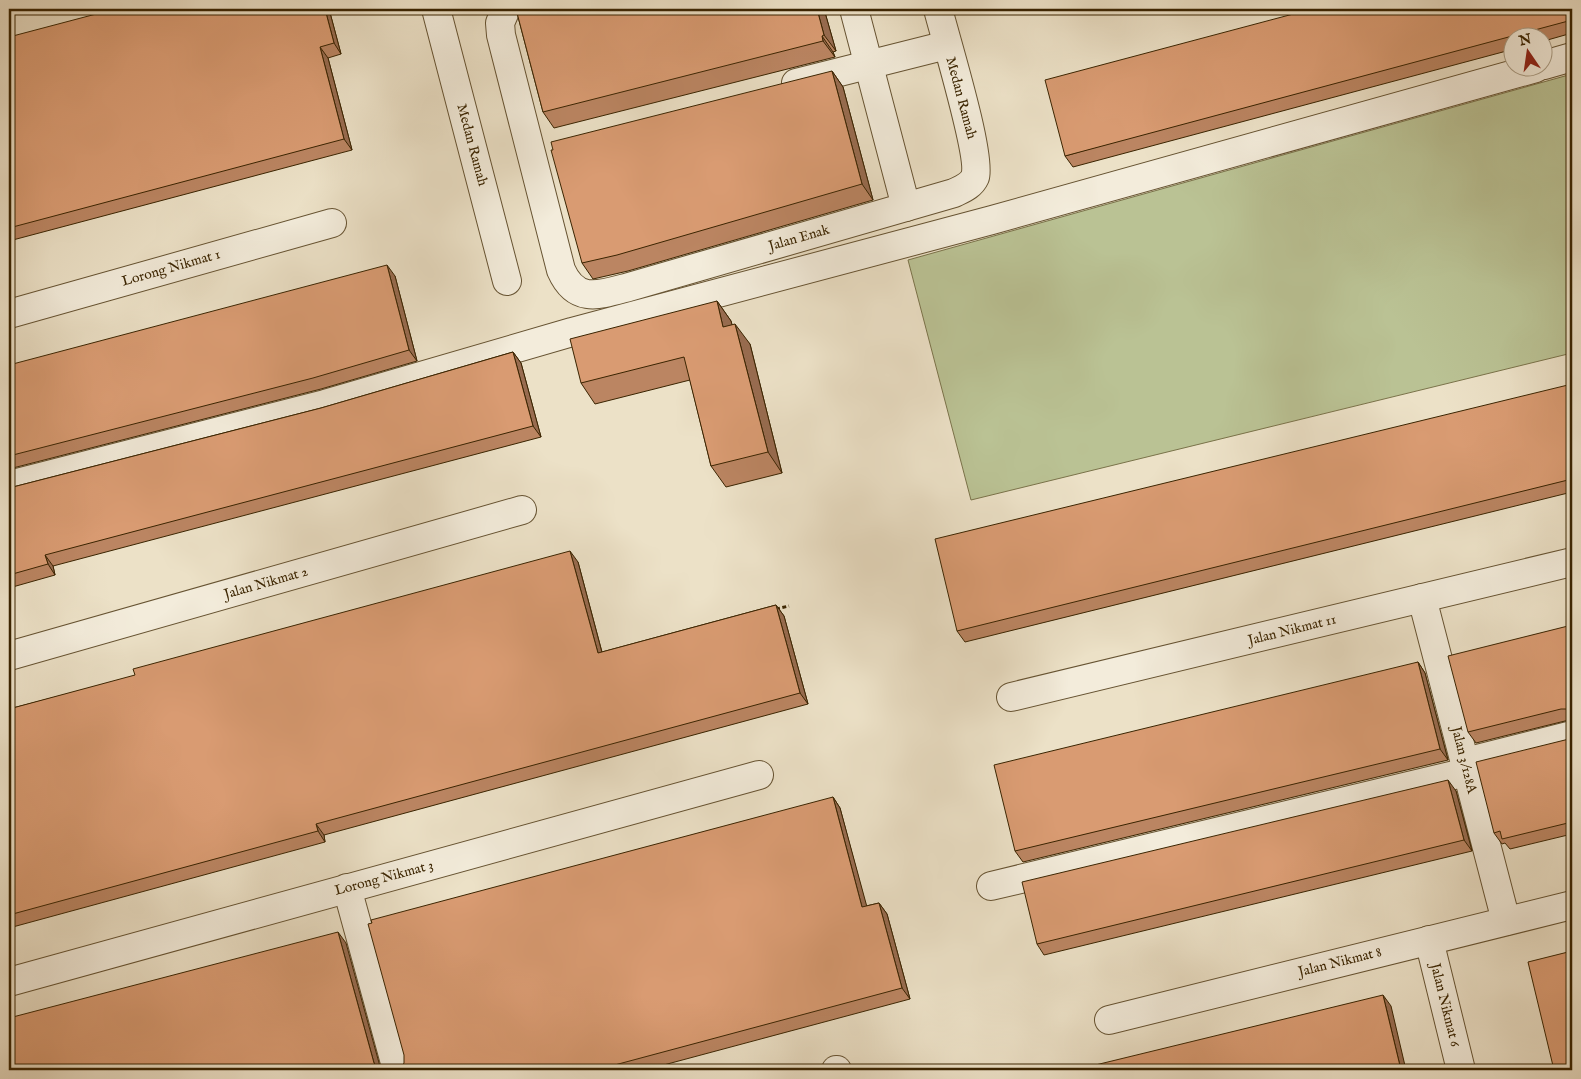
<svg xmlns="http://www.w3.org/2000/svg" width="1581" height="1079" font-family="'IM FELL English',serif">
<rect width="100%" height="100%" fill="#ece1c7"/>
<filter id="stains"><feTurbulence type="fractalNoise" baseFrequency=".004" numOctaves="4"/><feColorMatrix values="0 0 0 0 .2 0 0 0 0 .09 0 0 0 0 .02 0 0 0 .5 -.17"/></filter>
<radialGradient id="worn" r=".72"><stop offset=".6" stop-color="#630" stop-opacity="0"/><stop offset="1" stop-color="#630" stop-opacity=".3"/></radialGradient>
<path fill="#bac294" stroke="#7a734a" d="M1572,74V353L971,500L908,260Z"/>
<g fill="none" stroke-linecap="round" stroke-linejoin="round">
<defs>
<g id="minor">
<path d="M436,9L507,281"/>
<path d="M506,9L500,23L501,35L561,270C576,304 599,295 629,287L954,193C962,189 971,186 975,177C982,157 945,37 938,9"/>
<path d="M854,9L906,207"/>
<path d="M1544,65L1572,57"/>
<path d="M796,83L947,45"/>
<path d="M9,314L332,223"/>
<path d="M9,485L325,404L572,332L992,220L1536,68"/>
<path d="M1422,598L1506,921"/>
<path d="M9,656L522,510"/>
<path d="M1011,697L1572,562"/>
<path d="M1465,762L1572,735"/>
<path d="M991,886L1467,772"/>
<path d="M347,888L397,1070"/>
<path d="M1429,940L1461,1070"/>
<path d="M9,982L759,775"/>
<path d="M1109,1020L1572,905"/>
<path d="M836,1070H837"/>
</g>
</defs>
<use href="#minor" stroke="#665332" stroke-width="30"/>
<path stroke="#3a2401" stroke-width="3" stroke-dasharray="4 2.5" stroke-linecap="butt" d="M776,609L789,606"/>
<use href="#minor" stroke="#f3ecdb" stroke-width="28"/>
</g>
<g fill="#bb8562" stroke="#3a2401">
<path d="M329,9L341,54L328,58L352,150L9,241V37Z"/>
<path d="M516,9H824L836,51L833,52L835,57L554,128L543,112Z"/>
<path d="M1572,9V33L1544,41V38H1514V49L1073,167L1065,156Z"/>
<path d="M832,71L843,87L873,200L628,271L593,279L582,263Z"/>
<path d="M395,276L417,361L321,389L9,469V377Z"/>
<path d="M717,301L731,321L732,325L750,344L782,473L726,487L711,466L690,380L595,404L581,383Z"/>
<path d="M513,352L521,363L541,437L53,566L55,575L9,588V488L321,408Z"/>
<path d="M1572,384V492L965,642L957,631Z"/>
<path d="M578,562L602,652L776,605L784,616L808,704L324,835L325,842L9,928V709Z"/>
<path d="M1572,625V720H1569L1476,743L1468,732Z"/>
<path d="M1418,662L1425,673L1448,760L1023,862L1015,851Z"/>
<path d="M1572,737V834L1510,849L1505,843L1502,844L1494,833L1569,739Z"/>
<path d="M1456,791L1472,851L1044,955L1037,944Z"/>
<path d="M833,797L840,808L866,906L879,903L887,914L910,999L645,1070H400Z"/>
</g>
<g fill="#986c50" stroke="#3a2401">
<path d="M325,9H329L341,54L334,43Z"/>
<path d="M817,9H824L836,51L824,35Z"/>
<path d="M822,36L833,52L835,57L823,41Z"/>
<path d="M320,47L328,58L352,150L344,139Z"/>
<path d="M832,71L843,87L873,200L862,184Z"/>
<path d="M387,265L395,276L417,361L409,350Z"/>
<path d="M717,301L731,321L738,347L723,327Z"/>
<path d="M735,324L750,344L782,473L768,452Z"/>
<path d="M513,352L521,363L541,437L533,426Z"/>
<path d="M570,551L578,562L605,664L598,653Z"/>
<path d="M45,555L53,566L55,575L48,564Z"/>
<path d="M776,605L784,616L808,704L800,693Z"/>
<path d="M1418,662L1425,673L1448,760L1440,749Z"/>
<path d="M1448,780L1456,791L1472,851L1464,840Z"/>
<path d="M833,797L840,808L870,918L862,907Z"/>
<path d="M316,824L324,835L325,842L318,831Z"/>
<path d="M879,903L887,914L910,999L902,988Z"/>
<path d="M338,932L346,943L381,1070H379L374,1063Z"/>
<path d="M1383,995L1391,1006L1406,1070H1401Z"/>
</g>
<g fill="#d99b72" stroke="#3a2401">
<path d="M115,9H325L334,43L320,47L344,139L9,228V37Z"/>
<path d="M516,9H817L824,35L822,36L823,41L543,112Z"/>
<path d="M1312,9H1572V20L1065,156L1045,80Z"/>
<path d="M832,71L862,184L617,255L582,263L551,150H553L551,142Z"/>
<path d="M387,265L409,350L313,378L9,456V377H10L9,374V365Z"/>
<path d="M717,301L723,327L735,324L768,452L711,466L684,357L581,383L570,339Z"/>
<path d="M513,352L533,426L45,555L48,564L9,575V488L321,408Z"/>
<path d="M1572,384V479L957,631L935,539Z"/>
<path d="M570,551L598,653L776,605L800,693L316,824L318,831L9,915V709L135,675L133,669Z"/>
<path d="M1572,625V711L1569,709H1561L1468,732L1448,656Z"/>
<path d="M1418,662L1440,749L1015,851L994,765Z"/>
<path d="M1572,737V822L1502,839L1500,831L1494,833L1476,762L1569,739Z"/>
<path d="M1448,780L1464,840L1037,944L1022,882Z"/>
<path d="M833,797L862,907L879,903L902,988L596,1070H400L404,1063V1055L368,924L372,923L371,920Z"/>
<path d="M338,932L374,1063L379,1070H9V1018Z"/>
<path d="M1572,951V1070H1554L1528,962Z"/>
<path d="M1383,995L1401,1070H1080L1079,1069Z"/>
</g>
<g text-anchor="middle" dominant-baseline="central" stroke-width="4" stroke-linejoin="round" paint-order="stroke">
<g font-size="14" fill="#3a2401" stroke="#f3ecdb">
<text transform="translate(961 98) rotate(75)">Medan Ramah</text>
<text transform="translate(472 145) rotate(75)">Medan Ramah</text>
<text transform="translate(799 238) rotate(-16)">Jalan Enak</text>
<text transform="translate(171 268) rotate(-16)">Lorong Nikmat 1</text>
<text transform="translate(266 583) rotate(-16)">Jalan Nikmat 2</text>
<text transform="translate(1292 630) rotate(-14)">Jalan Nikmat 11</text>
<text transform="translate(1464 760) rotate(76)">Jalan 3/128A</text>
<text transform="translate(384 878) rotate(-15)">Lorong Nikmat 3</text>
<text transform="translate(1340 962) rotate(-14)">Jalan Nikmat 8</text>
<text transform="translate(1445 1005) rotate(76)">Jalan Nikmat 6</text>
</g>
</g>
<rect width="1581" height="1079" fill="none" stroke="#ece1c7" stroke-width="30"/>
<rect x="10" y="10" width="1561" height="1059" fill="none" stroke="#3a2401" stroke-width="2.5"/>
<rect x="15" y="15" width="1551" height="1049" fill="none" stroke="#3a2401"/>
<g transform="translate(1528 52) rotate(347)"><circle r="24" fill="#f3ecdb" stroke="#a99c84"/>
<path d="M0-4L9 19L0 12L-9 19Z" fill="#8f2418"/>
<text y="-8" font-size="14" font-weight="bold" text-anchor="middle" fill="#3a2401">N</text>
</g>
<rect width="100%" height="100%" filter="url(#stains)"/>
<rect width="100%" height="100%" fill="url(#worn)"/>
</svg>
